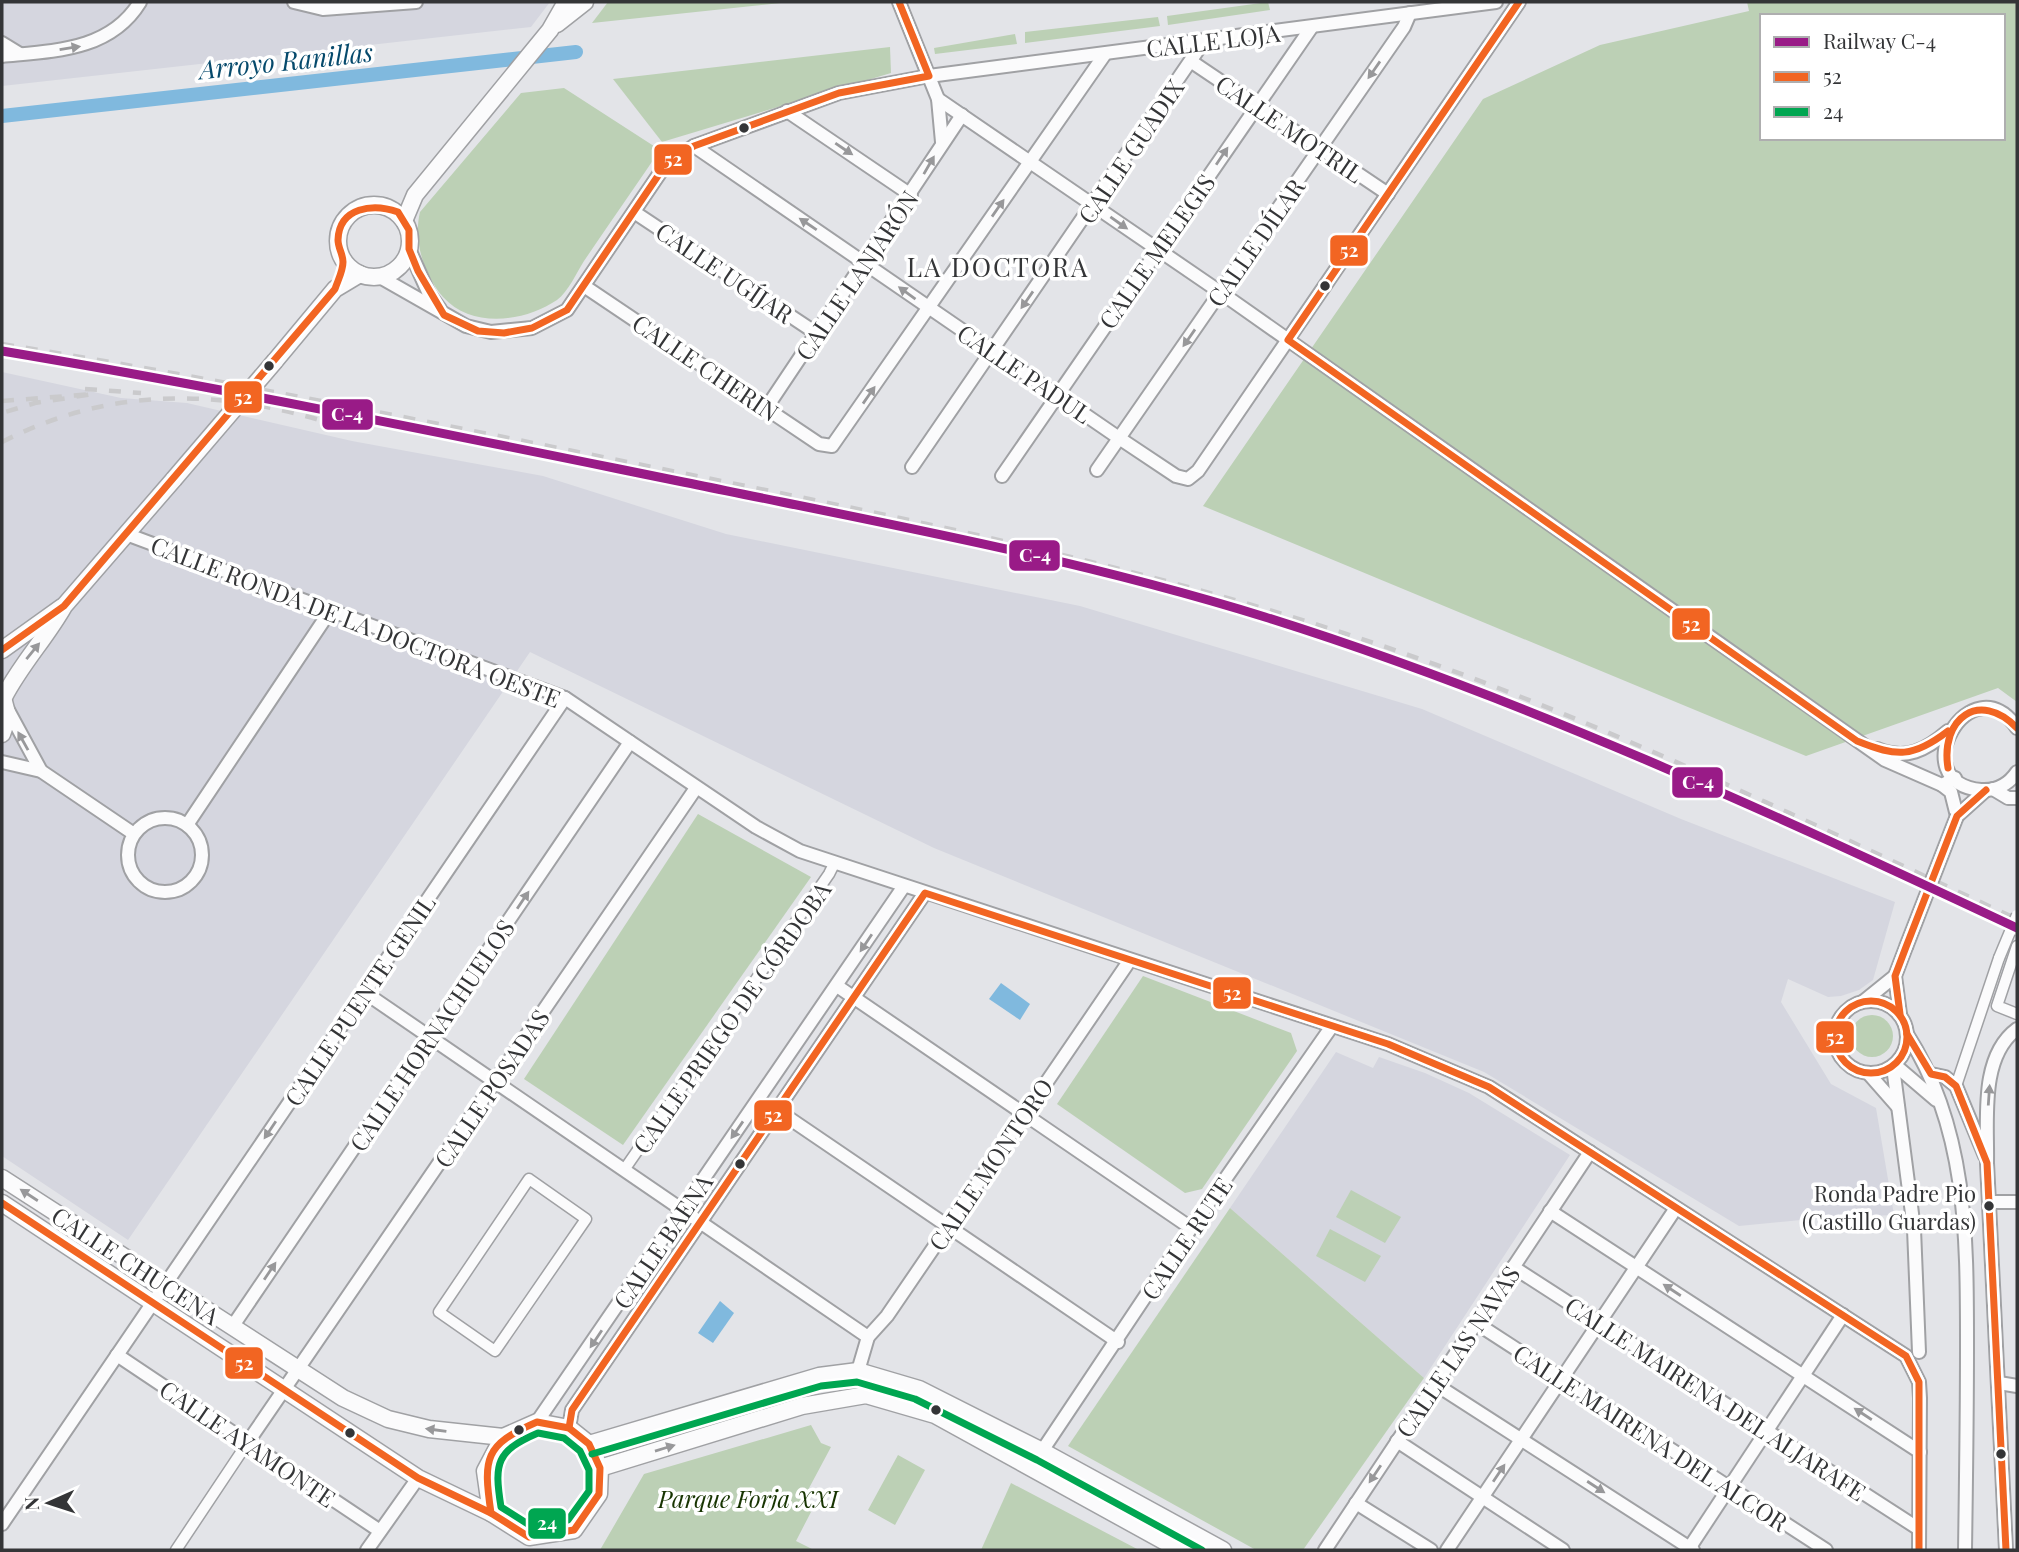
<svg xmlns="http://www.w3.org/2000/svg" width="2019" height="1552" font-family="'Playfair Display',serif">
<rect width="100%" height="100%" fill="#e3e4e8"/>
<g fill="#d5d6df">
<path d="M2,2H550L531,27L2,86Z"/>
<path d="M2,372L121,398L187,403L352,441L543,476L726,534L1080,606L1422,709L1681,819L1895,902L1873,980L1859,990L1841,996L1828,997L1788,979L1781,1002L1831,1084L1876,1108L1894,1215L1821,1218L1739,1226L1484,1072L934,848L530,652L128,1240L2,1156Z"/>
<path d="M1336,1052L1373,1068L1379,1057L1425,1073L1469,1093L1570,1155L1424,1378L1230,1208Z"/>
</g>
<g fill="#bcd0b5" fill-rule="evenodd">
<path d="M608,2H790L592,23Z"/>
<path d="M1268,2L1270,10L1168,25L1167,16Z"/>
<path d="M1747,2H2017V702L1998,688L1806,756L1203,506L1483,99L1600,45L1749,11ZM1762,16H2003V138H1762Z"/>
<path d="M1158,17L1160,26L1025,43V32Z"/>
<path d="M1015,34L1017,44L935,54L934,48Z"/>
<path d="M890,47L891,73L662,142L613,79Z"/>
<path d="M564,88L660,150C635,187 609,224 584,261C577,272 568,292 557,300C524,322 472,329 443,297C424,275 413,241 420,212L521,93Z"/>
<path d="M698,814L811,877L623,1145L524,1079Z"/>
<path d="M1143,976L1291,1033L1297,1051L1202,1189L1185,1193L1057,1104Z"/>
<circle cx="1872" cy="1036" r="21"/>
<path d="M1351,1190L1401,1217L1385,1243L1336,1217Z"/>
<path d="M1230,1208L1424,1378L1303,1550H1256L1068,1446Z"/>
<path d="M1330,1229L1381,1256L1365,1282L1316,1256Z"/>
<path d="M811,1425L821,1443L831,1447L800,1505L811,1512L796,1541L814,1550H600L644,1474Z"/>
<path d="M898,1455L925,1470L895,1525L868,1510Z"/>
<path d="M1011,1483L1139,1550H981Z"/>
</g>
<g fill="#80b9de">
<path d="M1001,983L1030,1004L1020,1020L989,999Z"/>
<path d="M720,1301L734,1313L713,1343L698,1333Z"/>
</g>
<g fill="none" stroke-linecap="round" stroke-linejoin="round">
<path stroke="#80b9de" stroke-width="14" d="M2,116L576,52"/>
<defs>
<g id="pedestrian">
<path d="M2017,946L1997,1006L2017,1014"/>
<path d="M1956,1086L1999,958"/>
<path d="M624,1170L829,874L835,862"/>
<path d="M529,1179L586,1219L495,1351L439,1312Z"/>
<path d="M176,1550L248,1442"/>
</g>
<g id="minor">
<path d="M294,2L323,9L416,2"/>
<path d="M899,2L938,99L942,142"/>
<path d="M2,43L20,54"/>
<path d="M2,56C53,51 110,51 140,2"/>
<path d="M1192,62L1388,194"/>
<path d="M938,99L1220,292L1885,760L1942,785L1955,778"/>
<path d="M787,111L911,195"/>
<path d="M694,146L1119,438L1176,476L1188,479L1198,471L1519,2"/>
<path d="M634,212L816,333"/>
<path d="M409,249L429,294L440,309"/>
<path d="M380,277L466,326L491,332L532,328L567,310L666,164L694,146L839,93L929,76L1496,2"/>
<path d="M584,286L819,444L832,446L1105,54"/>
<path d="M767,407L962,115"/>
<path d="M912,467L1204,41"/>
<path d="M1097,470L1404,27L1410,13"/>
<path d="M1002,476L1311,28"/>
<path d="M126,534L565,698L756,827L800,851L1388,1044L1489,1087L1906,1356L1919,1382L1920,1398L1919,1550"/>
<path d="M8,710L41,771"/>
<path d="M2017,728C1971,661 1901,782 1981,790C1996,791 2009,784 2017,772"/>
<path d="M1877,749C1906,761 1926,750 1948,731"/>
<path d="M2,762L41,771L134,834"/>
<path d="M1942,785L1951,792L1957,816"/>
<path d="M1993,789L2008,798H2017"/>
<path d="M1957,816L1986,790"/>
<circle cx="165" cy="855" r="37"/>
<path d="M187,825L330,611"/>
<path d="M837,986L1191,1228"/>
<path d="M364,992L868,1337"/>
<circle cx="1871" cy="1037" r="36"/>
<path d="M1864,1001L1895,976"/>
<path d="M1900,1014L1895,976L1906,947"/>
<path d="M1907,1034C1968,1129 1967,1239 1967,1348C1967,1415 1966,1483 1965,1550"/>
<path d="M1895,1065L1936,1100"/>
<path d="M1893,1067L1914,1229L1919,1352"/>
<path d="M1869,1074L1898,1107"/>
<path d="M1931,1074L1945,1077L1956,1086L1985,1156"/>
<path d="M777,1110L1118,1342"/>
<path d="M1991,1202H2017"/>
<path d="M1550,1211L1920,1452"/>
<path d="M1513,1267L1919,1529"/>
<path d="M1476,1323L1826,1550"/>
<path d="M232,1327L630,742"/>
<path d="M117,1355L380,1531"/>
<path d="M858,1371L868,1337L887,1316L1130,960"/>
<path d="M1999,1383L2017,1386"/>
<path d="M1435,1384L1693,1550"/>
<path d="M537,1422L904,886"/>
<path d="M569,1428L572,1410L925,893"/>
<path d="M1397,1441L1563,1550"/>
<path d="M248,1442L696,788"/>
<path d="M1042,1451L1191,1228L1332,1026"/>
<path d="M1356,1503L1431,1550"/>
<path d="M2,1524L565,698"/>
<path d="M367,1550L418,1478"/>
<path d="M1325,1550L1590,1152"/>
<path d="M1447,1550L1676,1208"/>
<path d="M1688,1550L1843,1315"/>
<path d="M2006,1550L1987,1163C1988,1121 1979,1057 2017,1029"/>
</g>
<g id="tertiary">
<path d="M557,24L585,2"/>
<circle cx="374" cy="241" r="36"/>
<path d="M404,221L415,195L550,30L566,2"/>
<path d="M275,361L335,289L360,274"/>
<path d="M2,650L62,607"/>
<path d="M2,694L8,717L2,734"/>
<path d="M4,697C21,664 46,638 64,606L174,479"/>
<path d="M2,1178L343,1398L388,1419L429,1429L503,1437"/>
<path d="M2,1203L418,1478L491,1513"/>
<path d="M537,1422L569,1428L589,1444L600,1468L599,1494L574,1530L529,1537L491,1513L485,1471L503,1437Z"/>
<path d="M589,1444L819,1376L858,1371L919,1389L1042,1451L1223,1550"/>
<path d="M600,1468L802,1406L866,1395L935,1415L1180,1550"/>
</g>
</defs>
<use href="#pedestrian" stroke="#a0a1a4" stroke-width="13"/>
<use href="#minor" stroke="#a0a1a4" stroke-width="16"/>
<use href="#tertiary" stroke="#a0a1a4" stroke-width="19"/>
<use href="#pedestrian" stroke="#fbfbfc" stroke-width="10"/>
<use href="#minor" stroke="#fbfbfc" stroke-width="12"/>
<use href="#tertiary" stroke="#fbfbfc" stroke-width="16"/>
<g stroke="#cacacc" stroke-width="4.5" stroke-dasharray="12 12" stroke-linecap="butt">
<path d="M2,344C228,380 453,427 677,472C923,522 1168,571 1406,654C1615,727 1816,826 2017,919"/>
<path d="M85,389L141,393"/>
<path d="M2,401L93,394L35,403L2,413"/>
<path d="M2,442C111,386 220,388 336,425"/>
</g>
<defs>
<path id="pedestrian-bridge" d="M1999,958L2017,915"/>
<path id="minor-bridge" d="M1906,947L1957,816"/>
<path id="tertiary-bridge" d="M174,479L275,361"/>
</defs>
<use href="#pedestrian-bridge" stroke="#a0a1a4" stroke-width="13" stroke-linecap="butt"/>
<use href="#minor-bridge" stroke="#a0a1a4" stroke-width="16" stroke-linecap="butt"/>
<use href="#tertiary-bridge" stroke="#a0a1a4" stroke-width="19" stroke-linecap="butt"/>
<use href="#pedestrian-bridge" stroke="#fbfbfc" stroke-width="10"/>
<use href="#minor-bridge" stroke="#fbfbfc" stroke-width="12"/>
<use href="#tertiary-bridge" stroke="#fbfbfc" stroke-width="16"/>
<defs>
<g id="bus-1">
<path d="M1519,2L1288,340L1857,741C1897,757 1913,758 1948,731"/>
<path d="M2,650L64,606L335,289C338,280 343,271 343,262C343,254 338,248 338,240C339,207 373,203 398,212L409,230V249L418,271L444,315L478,331L504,333L532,328L567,310L666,164L694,146L839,93L929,76L899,2"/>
<path d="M1948,768C1940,719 1979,689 2017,728"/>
<circle cx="1871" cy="1037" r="36"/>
<path d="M1900,1014L1895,976L1906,947L1957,816L1986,790"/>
<path d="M1907,1034L1931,1074L1945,1077L1956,1086L1987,1163L2006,1550"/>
<path d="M2,1203L418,1478L491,1513"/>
<path d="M537,1422L569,1428L589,1444L600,1468L599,1494L574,1530L529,1537L491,1513C483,1458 484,1445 537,1422Z"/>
<path d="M569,1428L572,1410L925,893L1388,1044L1489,1087L1906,1356L1919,1382V1550"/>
</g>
<g id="bus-2">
<path d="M538,1433L564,1438L580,1451L589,1470V1491L568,1520L531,1526L501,1507C494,1463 496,1451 538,1433Z"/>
<path d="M592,1454L821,1386L857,1382L915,1399L1037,1460L1202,1550"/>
</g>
</defs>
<use href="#bus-1" stroke="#fff" stroke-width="12"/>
<use href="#bus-2" stroke="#fff" stroke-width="12"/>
<use href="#bus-1" stroke="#f26522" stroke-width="7"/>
<use href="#bus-2" stroke="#00a651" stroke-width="7"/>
<defs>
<path id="rail-1" d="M2,351C235,390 466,438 698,485C888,524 1079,559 1265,617C1524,698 1771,813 2017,928"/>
</defs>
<use href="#rail-1" stroke="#fff" stroke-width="14"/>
<use href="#rail-1" stroke="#991b87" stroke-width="9"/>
</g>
<defs><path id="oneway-solid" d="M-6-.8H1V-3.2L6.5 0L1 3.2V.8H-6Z" transform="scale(1.75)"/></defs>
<g fill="#98989a">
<use href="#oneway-solid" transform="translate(70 48) rotate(-9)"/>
<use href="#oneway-solid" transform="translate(1374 70) rotate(125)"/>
<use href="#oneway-solid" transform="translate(844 149) rotate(34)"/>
<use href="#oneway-solid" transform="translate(1222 156) rotate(-56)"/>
<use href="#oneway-solid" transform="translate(929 165) rotate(-60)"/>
<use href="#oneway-solid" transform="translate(998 208) rotate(-55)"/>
<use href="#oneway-solid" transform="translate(1119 223) rotate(35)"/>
<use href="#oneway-solid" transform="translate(808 224) rotate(-146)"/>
<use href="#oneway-solid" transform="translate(907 293) rotate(-144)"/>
<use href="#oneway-solid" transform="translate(1027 300) rotate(125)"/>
<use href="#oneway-solid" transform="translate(1189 338) rotate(125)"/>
<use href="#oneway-solid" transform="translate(869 395) rotate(-55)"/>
<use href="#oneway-solid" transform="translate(33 651) rotate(-51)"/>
<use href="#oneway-solid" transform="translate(23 741) rotate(-119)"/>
<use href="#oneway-solid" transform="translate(523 900) rotate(-56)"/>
<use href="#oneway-solid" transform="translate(866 943) rotate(124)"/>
<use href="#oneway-solid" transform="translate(1989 1095) rotate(-86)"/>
<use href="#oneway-solid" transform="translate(270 1130) rotate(124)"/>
<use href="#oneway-solid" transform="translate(737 1130) rotate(125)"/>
<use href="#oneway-solid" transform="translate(29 1195) rotate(-147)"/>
<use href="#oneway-solid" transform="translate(270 1271) rotate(-56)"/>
<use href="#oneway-solid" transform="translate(1672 1290) rotate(-147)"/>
<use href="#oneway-solid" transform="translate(596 1339) rotate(124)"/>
<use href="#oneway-solid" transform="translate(1863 1414) rotate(-147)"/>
<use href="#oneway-solid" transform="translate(436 1430) rotate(-172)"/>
<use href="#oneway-solid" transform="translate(665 1448) rotate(-17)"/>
<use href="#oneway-solid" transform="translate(1499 1473) rotate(-56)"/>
<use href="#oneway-solid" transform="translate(1375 1474) rotate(124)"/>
<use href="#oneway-solid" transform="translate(1596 1487) rotate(33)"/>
</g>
<g fill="#343537" stroke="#fff" stroke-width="2.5">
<circle cx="744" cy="128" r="6"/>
<circle cx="1325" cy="286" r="6"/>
<circle cx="269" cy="366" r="6"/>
<circle cx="740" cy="1164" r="6"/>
<circle cx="1989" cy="1206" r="6"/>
<circle cx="936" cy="1410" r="6"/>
<circle cx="519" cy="1430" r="6"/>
<circle cx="350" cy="1433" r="6"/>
<circle cx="2001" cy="1454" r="6"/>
</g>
<g text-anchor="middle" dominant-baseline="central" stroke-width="7" stroke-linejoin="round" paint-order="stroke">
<g font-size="22" fill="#343537" stroke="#fff" text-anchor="end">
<text x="1976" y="1193">Ronda Padre Pio<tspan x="1976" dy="28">(Castillo Guardas)</tspan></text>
</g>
<g font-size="24" fill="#343537" stroke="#fff">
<text transform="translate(1213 40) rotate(-7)">CALLE LOJA</text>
<text transform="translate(1290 128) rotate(34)">CALLE MOTRIL</text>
<text transform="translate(1130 151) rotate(-56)">CALLE GUADIX</text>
<text transform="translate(1255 242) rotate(-55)">CALLE DÍLAR</text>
<text transform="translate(1156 251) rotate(-55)">CALLE MELEGIS</text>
<text transform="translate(725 272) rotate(34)">CALLE UGÍJAR</text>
<text transform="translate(856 275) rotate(-56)">CALLE LANJARÓN</text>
<text transform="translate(706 367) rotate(34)">CALLE CHERIN</text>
<text transform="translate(1025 373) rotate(34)">CALLE PADUL</text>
<text transform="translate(356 621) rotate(21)">CALLE RONDA DE LA DOCTORA OESTE</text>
<text transform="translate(359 1000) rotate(-56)">CALLE PUENTE GENIL</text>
<text transform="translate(731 1017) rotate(-55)">CALLE PRIEGO DE CÓRDOBA</text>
<text transform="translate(431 1035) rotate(-56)">CALLE HORNACHUELOS</text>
<text transform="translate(491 1088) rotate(-56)">CALLE POSADAS</text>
<text transform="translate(990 1164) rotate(-56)">CALLE MONTORO</text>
<text transform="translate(1186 1238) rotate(-56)">CALLE RUTE</text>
<text transform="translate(662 1241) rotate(-56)">CALLE BAENA</text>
<text transform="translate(136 1265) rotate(33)">CALLE CHUCENA</text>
<text transform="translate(1457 1351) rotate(-56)">CALLE LAS NAVAS</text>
<text transform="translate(1716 1398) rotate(33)">CALLE MAIRENA DEL ALJARAFE</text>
<text transform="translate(1651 1437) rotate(33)">CALLE MAIRENA DEL ALCOR</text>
<text transform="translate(248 1443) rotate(34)">CALLE AYAMONTE</text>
</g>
<g font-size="24" font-style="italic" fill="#173401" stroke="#fff">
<text x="748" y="1498">Parque Forja XXI</text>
</g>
<g font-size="26" font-style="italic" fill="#064a6c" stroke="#fff">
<text transform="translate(286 60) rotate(-6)">Arroyo Ranillas</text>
</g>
<g font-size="26" letter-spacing="2" fill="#343537" stroke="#fff">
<text x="998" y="266">LA DOCTORA</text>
</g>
</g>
<g stroke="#fff" stroke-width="2.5">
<rect x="653" y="143" width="40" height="33" rx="7" fill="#f26522"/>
<rect x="1329" y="234" width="40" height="33" rx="7" fill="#f26522"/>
<rect x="223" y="380" width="40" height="34" rx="7" fill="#f26522"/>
<rect x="321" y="398" width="53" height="33" rx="7" fill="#991b87"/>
<rect x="1008" y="539" width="53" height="33" rx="7" fill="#991b87"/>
<rect x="1671" y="607" width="40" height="34" rx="7" fill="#f26522"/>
<rect x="1671" y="766" width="53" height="33" rx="7" fill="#991b87"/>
<rect x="1212" y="976" width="40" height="34" rx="7" fill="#f26522"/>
<rect x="1815" y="1020" width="40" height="34" rx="7" fill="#f26522"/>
<rect x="753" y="1099" width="40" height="33" rx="7" fill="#f26522"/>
<rect x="224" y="1346" width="40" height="34" rx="7" fill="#f26522"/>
<rect x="527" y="1507" width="40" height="33" rx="7" fill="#00a651"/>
</g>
<g font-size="19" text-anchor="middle" font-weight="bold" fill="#fff">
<text x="673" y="166">52</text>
<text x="1349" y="257">52</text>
<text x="243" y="404">52</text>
<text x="347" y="421">C-4</text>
<text x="1035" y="562">C-4</text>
<text x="1691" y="631">52</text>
<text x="1698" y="789">C-4</text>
<text x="1232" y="1000">52</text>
<text x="1835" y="1044">52</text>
<text x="773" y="1122">52</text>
<text x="244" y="1370">52</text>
<text x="547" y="1530">24</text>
</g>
<rect width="2019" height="1552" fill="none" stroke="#343537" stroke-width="7"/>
<rect x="1760" y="14" width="245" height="126" fill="#ffffff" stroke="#aeaeaf" stroke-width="2"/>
<rect x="1774" y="37" width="35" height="10" fill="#991b87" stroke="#aeaeaf" stroke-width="2"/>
<text x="1823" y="49" font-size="21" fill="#343537">Railway C-4</text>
<rect x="1774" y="72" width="35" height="10" fill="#f26522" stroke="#aeaeaf" stroke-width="2"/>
<text x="1823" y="84" font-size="21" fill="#343537">52</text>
<rect x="1774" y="107" width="35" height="10" fill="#00a651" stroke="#aeaeaf" stroke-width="2"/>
<text x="1823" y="119" font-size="21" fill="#343537">24</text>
<g transform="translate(49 1503) rotate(267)" stroke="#ffffff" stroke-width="5" paint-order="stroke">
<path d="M0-5L12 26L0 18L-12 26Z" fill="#343537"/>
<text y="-10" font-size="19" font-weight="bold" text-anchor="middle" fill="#343537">N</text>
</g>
</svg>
